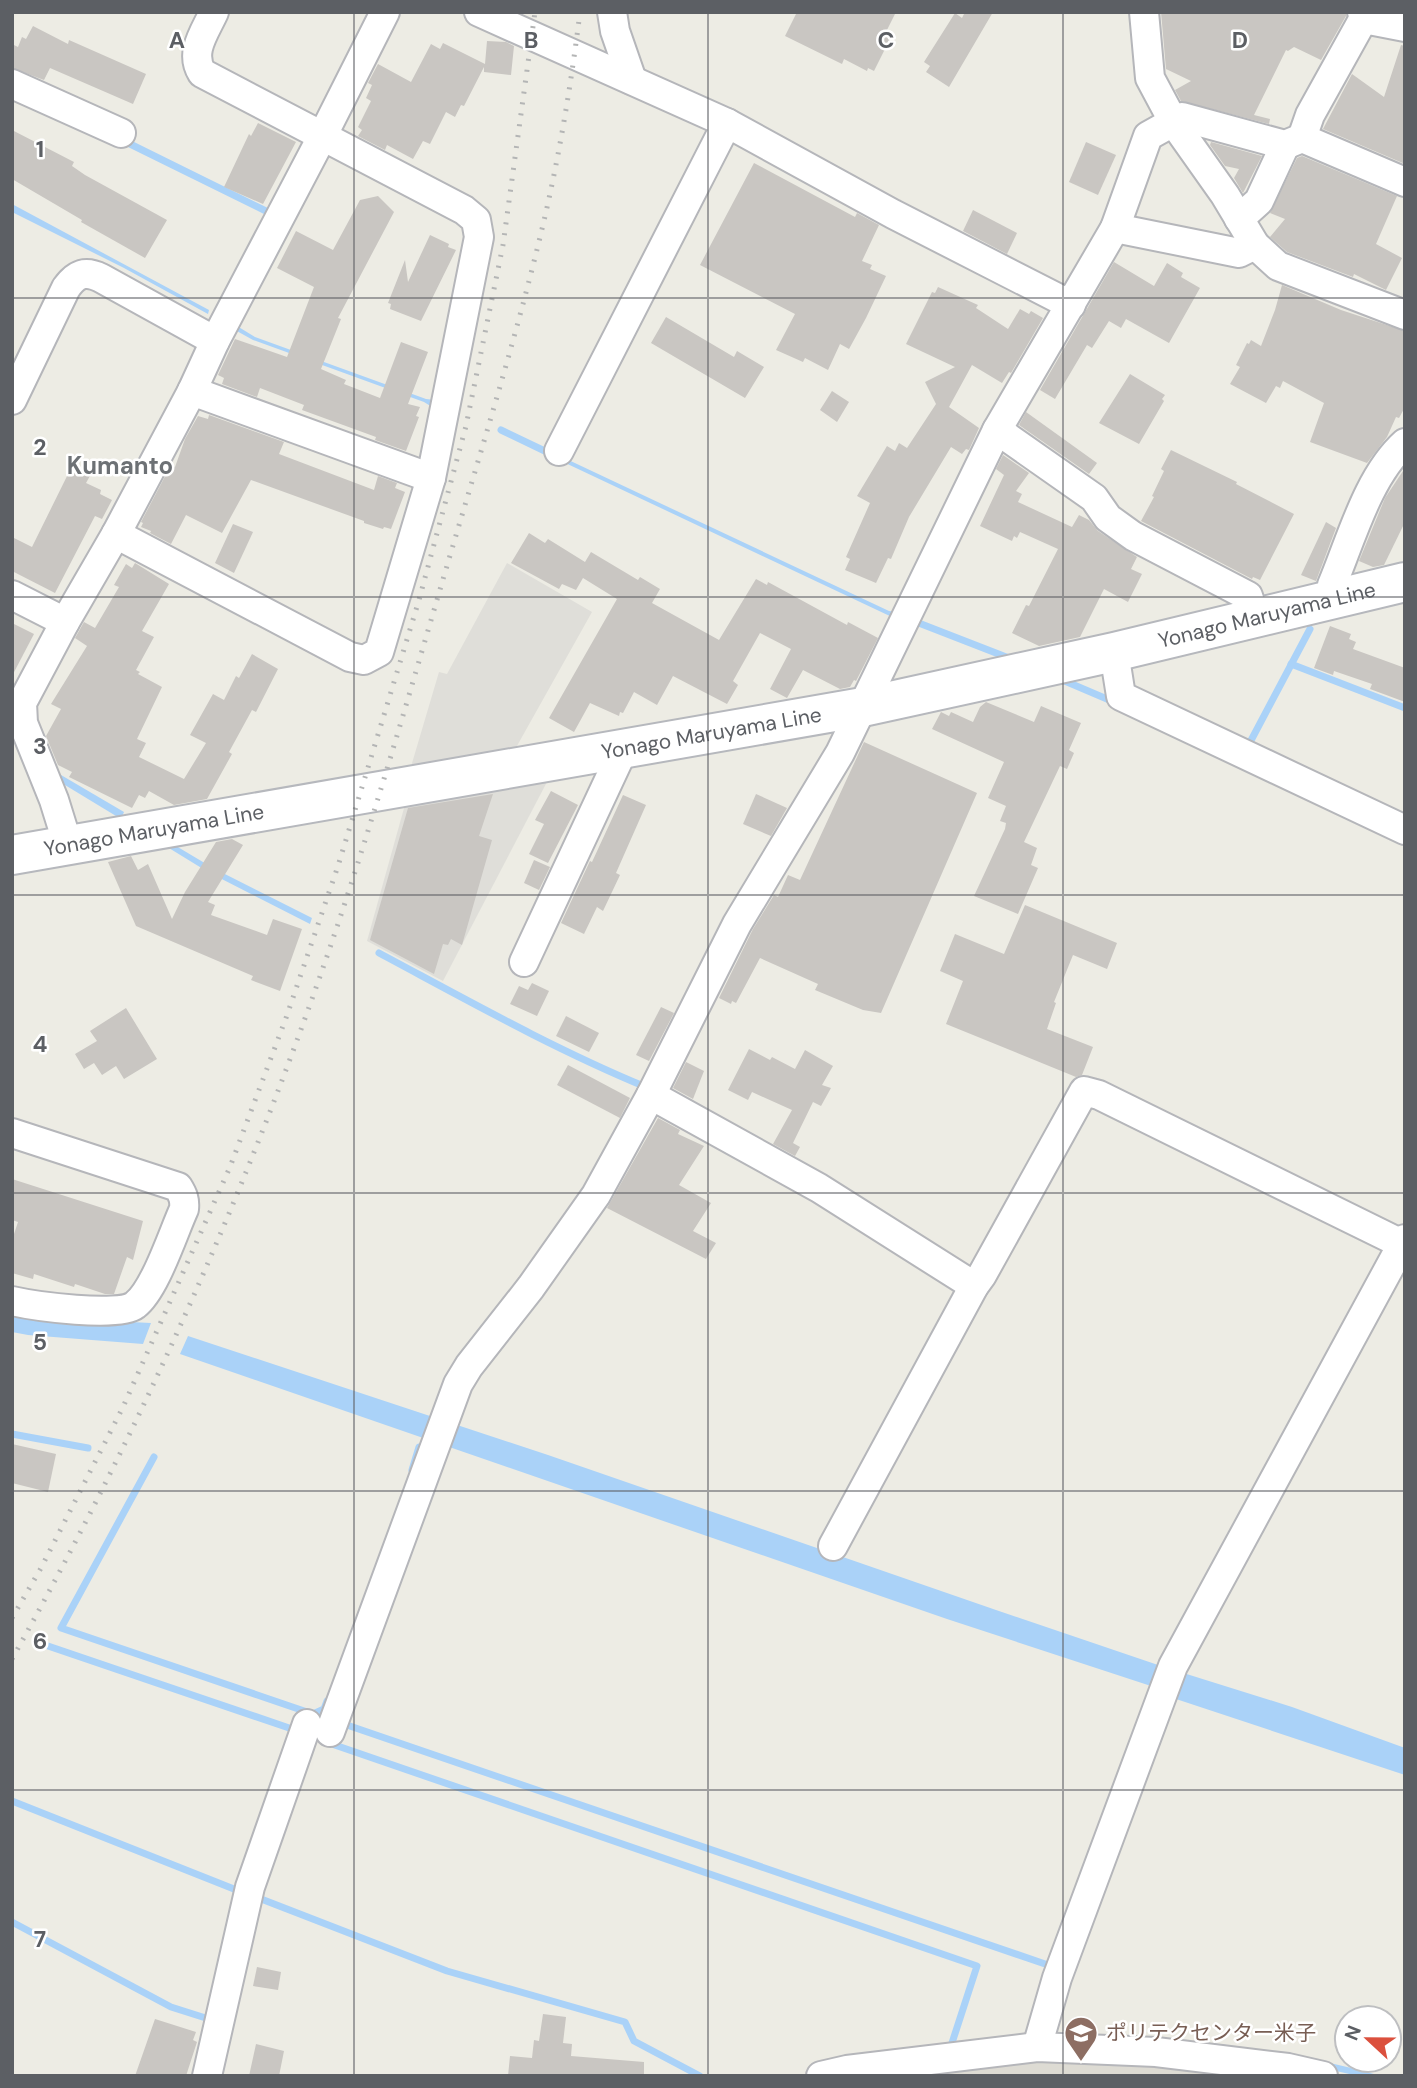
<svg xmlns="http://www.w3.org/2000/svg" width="1417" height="2088" font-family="'DM Sans','Noto Sans JP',sans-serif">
<rect width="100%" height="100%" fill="#edece4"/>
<g fill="#dfded9">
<path d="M507,563L592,612L513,753L410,770L439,672L447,674Z"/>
<path d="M548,780L443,981L367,941L406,801Z"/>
</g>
<path fill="#dddbd3" d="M1023,2054L1301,2076H937L936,2065Z"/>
<g fill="#aad2f8">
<path d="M12,204L209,310L208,314L124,268L12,212Z"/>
<path d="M237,326L255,337L426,399L435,400L432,407L424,402L253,340L235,330Z"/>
<path d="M560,456L889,611L897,612L894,618L559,460Z"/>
<path d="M61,775L124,812L121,819L60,782Z"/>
<path d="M166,840L213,868L312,918L310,924L208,872L164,845Z"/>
<path d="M12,1311L90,1320L151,1323L143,1344L28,1335L12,1332Z"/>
<path d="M188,1336L548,1455L996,1610L1161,1666L1292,1707L1405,1748V1775L1176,1699L1154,1687L947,1619L180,1354Z"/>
<path d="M1072,2033C1176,2037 1280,2047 1381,2076H1358L1284,2059L1017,2036Z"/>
</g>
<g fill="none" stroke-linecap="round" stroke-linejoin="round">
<g stroke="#aad2f8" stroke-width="7">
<path d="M128,143L270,213"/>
<path d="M501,430L551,454"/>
<path d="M911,620L1014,660"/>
<path d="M1291,664L1405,708"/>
<path d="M1060,679L1114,702"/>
<path d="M1247,748L1310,629"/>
<path d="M379,953C467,1000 554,1049 646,1087"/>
<path d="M12,1434L88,1448"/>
<path d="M154,1457L61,1628L313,1714L324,1709L327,1701"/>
<path d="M412,1470L419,1447"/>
<path d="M48,1646L295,1730"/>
<path d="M344,1724L1048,1965"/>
<path d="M326,1742L977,1966L951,2046"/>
<path d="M12,1801L239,1891"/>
<path d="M256,1897L447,1971L625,2022L634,2041L700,2076"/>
<path d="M12,1922L171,2007L212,2020"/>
</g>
</g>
<g fill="#c9c6c2">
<path d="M797,12H896L887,30L893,33L874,71L868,68L867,71L844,59L842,64L785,36Z"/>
<path d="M965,12H993L949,87L926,72L930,66L924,62L955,13L962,18Z"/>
<path d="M1161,12H1346V16L1321,60L1294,47L1288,51L1286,50L1254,115L1270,119L1269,124L1181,101L1175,90L1191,81L1166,69Z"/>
<path d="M33,26L68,44L69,40L146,74L133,104L50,68L44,80L12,68V44L18,47L22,37L26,39Z"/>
<path d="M487,41L506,42L514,46L511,75L484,72V67L464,106L461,105L455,117L446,112L430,144L423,141L413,159L387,145L385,150L358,136L362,130L358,127L371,101L366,98L372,85L368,83L378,64L411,82L431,44L440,49L443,43L485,64Z"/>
<path d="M1401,45L1405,46V164L1323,129L1352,74L1384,97Z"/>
<path d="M258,123L296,142L263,204L224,187L249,134L251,136Z"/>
<path d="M12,130L74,162L72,166L85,175L167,220L145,258L81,222L82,220L12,179Z"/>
<path d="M1086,142L1116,155L1098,195L1069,182Z"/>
<path d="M1211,142L1262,156L1243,193L1234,178L1239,169L1225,166L1210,145Z"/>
<path d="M1302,156L1397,196L1376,244L1402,258L1386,290L1354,274L1353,277L1287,252L1270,237L1285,219L1270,213L1297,158Z"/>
<path d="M754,163L855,217L857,213L879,225L862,261L872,265L870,269L886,276L866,318L849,349L840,344L828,370L805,358L803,362L776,350L795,314L700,265Z"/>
<path d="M378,196L394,212L338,318L341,319L321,369L346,380L344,384L380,398L401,342L428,352L408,404L420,407L416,416L419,417L406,451L375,440L376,437L302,410L304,405L260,388L257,397L222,384L224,378L218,375L235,339L287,357L314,287L277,268L296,231L333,250L360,200Z"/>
<path d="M973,210L1017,233L1007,254L963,231Z"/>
<path d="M430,235L449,244L448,247L456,250L421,321L390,309L391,304L388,303L405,260L408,282Z"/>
<path d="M1114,262L1154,286L1167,263L1183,273L1181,277L1200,288L1169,343L1126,319L1121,328L1109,321L1092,348L1087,345L1055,399L1040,390Z"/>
<path d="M1282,285L1341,310L1405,331V407L1399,418L1396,417L1387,437L1367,463L1310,442L1324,403L1283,381L1280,388L1276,386L1266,403L1230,384L1240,367L1236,365L1247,343L1249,344L1251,340L1261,346L1275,310Z"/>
<path d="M938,287L978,305L976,308L1008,329L1020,309L1029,314L1031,311L1043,318L1011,373L1009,372L1002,383L972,365L949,407L979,428L969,450L966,449L962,454L951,447L909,517L891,559L888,558L876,583L845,570L850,559L846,557L870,503L857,496L887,446L895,451L899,443L907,448L936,404L925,382L955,367L906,344L932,292L935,293Z"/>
<path d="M666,317L734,357L737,351L764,367L745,398L651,343Z"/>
<path d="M1130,374L1165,395L1162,399L1164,401L1139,444L1099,423Z"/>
<path d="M832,391L849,402L837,422L820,410Z"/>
<path d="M1026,412L1097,463L1089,474L1019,425Z"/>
<path d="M209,415L284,442L279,454L374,490L378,476L397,483L395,488L405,492L391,529L384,527L383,529L364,523V521L251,480L222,533L186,515L171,544L150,533L151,531L141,527L143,523L141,522L171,465L175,467L185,439L198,416L208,419Z"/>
<path d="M1171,450L1237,482L1236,484L1294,514L1260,580L1253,577L1252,579L1141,521L1154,497L1152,496L1164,471L1161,469Z"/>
<path d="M1003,455L1029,473L1016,491L1022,494L1018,502L1072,527L1079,515L1089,520L1098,531L1137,557L1131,569L1142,574L1128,602L1104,589L1080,637L1039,646L1012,633L1026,605L1029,606L1058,549L1020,532L1017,538L1014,536L1012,541L980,526L1004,475L996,469Z"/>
<path d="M73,464L91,474L86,483L101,490L100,494L112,500L102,519L95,516L55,593L12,571V537L32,547Z"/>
<path d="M1405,468V522L1384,565L1373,567L1359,561L1385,498Z"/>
<path d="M1326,522L1336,528L1316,581L1301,575Z"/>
<path d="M233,524L253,532L234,573L215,563Z"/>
<path d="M529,533L545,543L548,539L585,562L591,552L638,580L640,577L660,589L652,603L719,640L756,579L767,585L768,582L847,625L848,622L878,638L856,681L854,680L850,687L840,689L803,670L787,698L770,689L791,649L760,633L733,681L738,685L727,704L673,676L657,705L634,692L623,713L620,712L619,716L590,703L574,732L549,718L617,599L583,578L576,590L562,584L559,589L511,563Z"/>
<path d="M135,563L169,584L142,631L154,637L136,670L140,672L138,674L162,687L137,739L146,743L139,757L184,779L206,743L190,735L213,694L224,700L236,676L239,678L252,654L278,669L256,712L252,710L229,752L232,754L207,799L174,805L149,791L145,798L139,795L132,808L69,777L72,772L58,765L46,736L61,709L51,704L87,646L75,638L84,622L95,628L119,587L114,585L126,564L132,568Z"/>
<path d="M12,623L34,634L12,676Z"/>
<path d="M1330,626L1351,634L1349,639L1356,642L1353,649L1405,668V702L1370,689L1372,684L1334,671L1333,675L1314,668Z"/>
<path d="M986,702L1034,722L1041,706L1081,723L1069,750L1074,753L1067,769L1060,766L1024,842L1037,848L1031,865L1038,868L1018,914L974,896L1005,829L1006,823L1000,821L1006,806L988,798L1004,762L932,729L941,712L949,716L951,712L973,722L980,707Z"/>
<path d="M864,742L977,793L881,1013L863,1010L815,990L818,984L760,958L736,1003L732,1001L731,1004L719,998L753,929L774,895L778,897L788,875L800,880Z"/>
<path d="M551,791L578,805L548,863L529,854L544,824L535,820Z"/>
<path d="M493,794L479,836L492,840L462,945L451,939L448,945L443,944L434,974L370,940L408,808Z"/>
<path d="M756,794L787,808L771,836L743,824Z"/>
<path d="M623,795L646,805L616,873L620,875L603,911L597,907L584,934L561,923L590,861L592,862Z"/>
<path d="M232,839L243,845L208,902L215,905L211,915L267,935L273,919L302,929L280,991L251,980L253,976L136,926L108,862L131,856L138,870L148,864L172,919L185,892L216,842Z"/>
<path d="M534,860L550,867L539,890L524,883Z"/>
<path d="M1025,905L1117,943L1107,969L1073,955L1054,1002L1056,1003L1047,1029L1093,1047L1082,1075L1076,1077L946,1024L963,981L940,971L955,934L1004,954Z"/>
<path d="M532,983L549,991L537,1016L510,1004L519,986L528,990Z"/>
<path d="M661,1007L674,1013L649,1061L636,1055Z"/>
<path d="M126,1008L157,1059L124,1079L116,1066L102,1075L94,1063L84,1069L75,1054L97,1041L90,1031Z"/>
<path d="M566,1016L599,1033L589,1052L556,1036Z"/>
<path d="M749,1049L770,1060L772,1057L795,1069L805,1050L833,1066L822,1085L831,1088L821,1106L813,1102L793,1143L800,1147L795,1156L773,1144L792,1110L752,1092L748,1100L728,1090Z"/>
<path d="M686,1062L704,1071L693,1099L673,1088Z"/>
<path d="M568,1065L630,1098L620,1118L557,1085Z"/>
<path d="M658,1118L680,1130L678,1134L704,1146L679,1185L711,1203L693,1231L716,1243L706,1259L607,1208Z"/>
<path d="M12,1179L143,1221L133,1260L127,1257L114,1294H105L75,1284L74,1287L34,1274L33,1279L12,1273V1240L18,1222L12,1220Z"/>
<path d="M12,1444L56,1454L48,1492L12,1483Z"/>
<path d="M257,1967L281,1972L278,1990L253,1986Z"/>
<path d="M543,2014L566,2017L563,2043L572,2044L571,2056L644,2062V2076H508L510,2056L532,2058L534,2040L539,2041Z"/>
<path d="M155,2019L196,2032L193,2040L197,2042L186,2076H135Z"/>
<path d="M256,2044L284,2051L279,2076H249Z"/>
</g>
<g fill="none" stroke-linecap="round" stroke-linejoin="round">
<defs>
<g id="minor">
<path d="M479,12L727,123L893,214L1071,305"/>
<path d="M612,12L615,31L632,80"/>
<path d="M1144,12L1150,78L1174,123L1225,195L1255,245L1278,266L1405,315"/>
<path d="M1362,12L1369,20L1405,27"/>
<path d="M12,84L121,133"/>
<path d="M1302,138L1310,115L1365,16"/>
<path d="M1239,219L1259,201L1285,145"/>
<path d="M1115,228L1148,136L1182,117L1285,145L1302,138L1405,182"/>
<path d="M192,391L431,478"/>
<path d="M12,400L66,288C76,274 85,270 101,278L215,341"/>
<path d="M997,430L1094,498L1108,518L1133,536L1248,596L1255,617"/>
<path d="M559,451L727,123"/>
<path d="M116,534L350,657L364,660L379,652L431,478L479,237L476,220L464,210L202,73C189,52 205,32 214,12"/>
<path d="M12,595L65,622"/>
<path d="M1335,598L1332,585C1351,540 1368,476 1405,443"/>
<path d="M1114,652L1121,696L1405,830"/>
<path d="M68,845L54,800L23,723L22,703L65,622L116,534L192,391L215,341L323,135L385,12"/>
<path d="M524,962L624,748"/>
<path d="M651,1095L819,1188L974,1286"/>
<path d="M12,1133L178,1187C183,1195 185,1200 184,1209C173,1233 155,1290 135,1305C119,1318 34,1306 12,1301"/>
<path d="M833,1546L974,1286L982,1275L1084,1091L1099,1095L1402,1244"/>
<path d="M330,1732L458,1384L469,1366L531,1287L596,1195L651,1095L737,924L840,753L997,430L1115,228L1239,253L1255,245"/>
<path d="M1037,2047L1057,1978L1173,1666L1405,1239"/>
<path d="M207,2076L250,1887L307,1724"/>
<path d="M821,2076L847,2070L1037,2047L1156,2052L1288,2068L1323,2076"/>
</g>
<g id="secondary">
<path id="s1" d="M12,855L863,707L1114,652L1405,582"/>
</g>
</defs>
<use href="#minor" stroke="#b5b6ba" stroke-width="32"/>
<use href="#secondary" stroke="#b6b8bd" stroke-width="42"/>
<use href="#minor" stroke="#fff" stroke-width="28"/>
<use href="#secondary" stroke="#fff" stroke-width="38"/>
<g stroke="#b4b5b5" stroke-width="5" stroke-dasharray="2 9" stroke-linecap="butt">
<path d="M12,1618L41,1568L123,1407L230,1167L286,1018L338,866L419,600L466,426L503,245L535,12"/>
<path d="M12,1659C137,1436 241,1204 325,962C369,835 406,705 444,576C478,460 514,346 542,229C559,158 571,85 580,12"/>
</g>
</g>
<path fill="none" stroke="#5c5f64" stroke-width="2" stroke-opacity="0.55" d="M354,12V2076M708,12V2076M1063,12V2076M12,298H1405M12,597H1405M12,895H1405M12,1193H1405M12,1491H1405M12,1790H1405"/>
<defs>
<symbol id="school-pin" viewBox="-11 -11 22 30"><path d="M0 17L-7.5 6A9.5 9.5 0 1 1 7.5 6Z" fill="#8d6e63" stroke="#fff"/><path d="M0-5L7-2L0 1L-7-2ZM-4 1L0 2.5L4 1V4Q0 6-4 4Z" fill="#fff"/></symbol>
</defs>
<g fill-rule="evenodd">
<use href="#school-pin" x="1062" y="2014" width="38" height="52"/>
</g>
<g text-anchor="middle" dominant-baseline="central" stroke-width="5" stroke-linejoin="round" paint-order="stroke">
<g font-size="21" fill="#5c5f64" stroke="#fff">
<text stroke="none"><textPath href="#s1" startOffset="1278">Yonago Maruyama Line</textPath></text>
<text stroke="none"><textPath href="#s1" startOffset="710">Yonago Maruyama Line</textPath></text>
<text stroke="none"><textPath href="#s1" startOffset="144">Yonago Maruyama Line</textPath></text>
</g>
<g font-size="21" fill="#785e54" stroke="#fff" text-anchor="start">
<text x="1106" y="2033">ポリテクセンター米子</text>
</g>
<g font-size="24" font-weight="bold" fill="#6d7175" stroke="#fff">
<text x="120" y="465">Kumanto</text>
</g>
</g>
<g font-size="23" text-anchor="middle" font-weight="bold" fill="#5c5f64" stroke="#fff" stroke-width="5" stroke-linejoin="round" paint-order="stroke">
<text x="177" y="48">A</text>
<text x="531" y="48">B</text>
<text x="886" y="48">C</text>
<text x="1240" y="48">D</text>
<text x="40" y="157">1</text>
<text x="40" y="455">2</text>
<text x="40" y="754">3</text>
<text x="40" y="1052">4</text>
<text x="40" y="1350">5</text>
<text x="40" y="1649">6</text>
<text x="40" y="1947">7</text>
</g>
<rect width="1417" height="2088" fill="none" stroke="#5c5f64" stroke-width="28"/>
<g transform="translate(1368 2039) rotate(292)"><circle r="33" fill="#ffffff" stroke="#bebfc1" stroke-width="2"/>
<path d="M0-5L12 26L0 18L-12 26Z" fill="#db503d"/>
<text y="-10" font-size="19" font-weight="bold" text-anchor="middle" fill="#5c5f64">N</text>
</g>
</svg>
